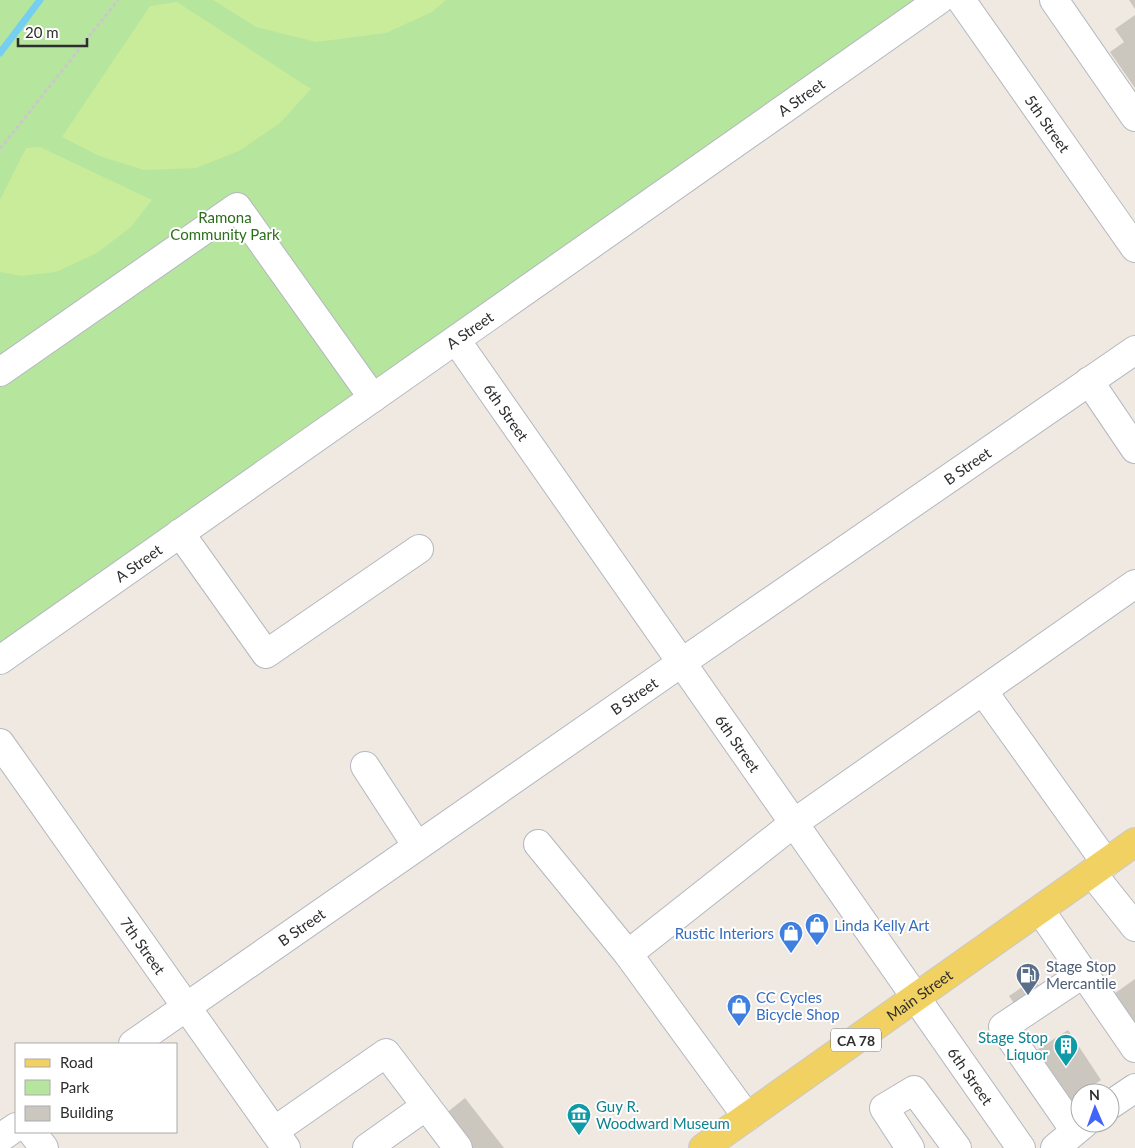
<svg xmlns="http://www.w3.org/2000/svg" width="1135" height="1148" font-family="Lato,sans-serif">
<rect width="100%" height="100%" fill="#efe9e1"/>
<path fill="#b6e59e" d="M0,0H938L0,660Z"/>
<g fill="#c9ec9a">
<path d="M213,0H446L432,12L386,33L316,42L256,27Z"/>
<path d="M177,2L311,89L280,123L239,151L196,168L144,170L99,156L62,137L150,6Z"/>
<path d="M40,147L152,200L131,227L97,253L56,272L21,276L0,272V200L26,148Z"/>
</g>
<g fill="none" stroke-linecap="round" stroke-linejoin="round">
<path stroke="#75cff0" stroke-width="7" d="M0,53L40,0"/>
</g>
<g fill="#cbc7bf">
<path d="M1129,0H1135V9Z"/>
<path d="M1135,15V88L1110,52L1124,42L1115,29Z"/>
<path d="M1034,979L1050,1001L1025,1019L1009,996Z"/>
<path d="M1135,979V1030L1111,996Z"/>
<path d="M1068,1030L1101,1080L1065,1104L1032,1053Z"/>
<path d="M465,1098L504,1148H471L445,1114Z"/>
</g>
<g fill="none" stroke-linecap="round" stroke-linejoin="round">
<defs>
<g id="minor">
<path id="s1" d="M961,0L1135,248"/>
<path d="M1054,0L1135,117"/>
<path id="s2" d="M456,340L1021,1148"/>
<path d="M0,372L237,207L373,398"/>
<path d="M1089,381L1135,449"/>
<path d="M180,533L266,654L419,549"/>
<path id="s3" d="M0,660L939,0"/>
<path d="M983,691L1106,863"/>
<path id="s4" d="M0,743L286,1148"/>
<path d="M365,766L417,846"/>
<path d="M538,844L628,954L747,1117"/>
<path d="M1092,873L1135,927"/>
<path d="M1040,910L1135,1048"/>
<path d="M628,954L794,823L1135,584"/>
<path id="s5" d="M133,1044L681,663L1135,350"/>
<path d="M1110,1105L1135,1088"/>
<path d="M274,1131L386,1053L458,1148"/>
<path d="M1075,1131L1003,1027L1084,973"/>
<path d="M32,1132L44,1148"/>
<path d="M0,1138L16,1127"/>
<path d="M367,1148L426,1106"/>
<path d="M910,1148L884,1108L914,1090L957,1148"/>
<path d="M1055,1148L1085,1123"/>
</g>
<g id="major">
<path id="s6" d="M703,1148L1135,842"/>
</g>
</defs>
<use href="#minor" stroke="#b4b7c1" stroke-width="30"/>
<use href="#major" stroke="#c9c9c9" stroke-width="30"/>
<path stroke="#c9c9c9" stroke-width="3" stroke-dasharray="4 2.5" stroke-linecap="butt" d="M0,149L118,0"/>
<use href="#minor" stroke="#fff" stroke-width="28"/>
<use href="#major" stroke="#f2d163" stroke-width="28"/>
</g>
<defs>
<symbol id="shop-pin" viewBox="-11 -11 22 30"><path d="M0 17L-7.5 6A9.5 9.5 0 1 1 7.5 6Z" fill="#3f7fe0" stroke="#fff"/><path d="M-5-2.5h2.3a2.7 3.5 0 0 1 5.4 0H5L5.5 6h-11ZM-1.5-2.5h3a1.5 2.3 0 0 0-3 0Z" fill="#fff"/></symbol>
<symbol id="fuel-pin" viewBox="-11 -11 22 30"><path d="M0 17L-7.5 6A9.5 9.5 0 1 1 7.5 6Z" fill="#5c6f8a" stroke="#fff"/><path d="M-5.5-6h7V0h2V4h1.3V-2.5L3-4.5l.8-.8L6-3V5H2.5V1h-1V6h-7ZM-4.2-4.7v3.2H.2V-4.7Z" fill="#fff"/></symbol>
<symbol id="building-pin" viewBox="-11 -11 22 30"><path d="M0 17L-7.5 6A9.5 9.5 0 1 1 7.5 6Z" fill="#0f9aa8" stroke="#fff"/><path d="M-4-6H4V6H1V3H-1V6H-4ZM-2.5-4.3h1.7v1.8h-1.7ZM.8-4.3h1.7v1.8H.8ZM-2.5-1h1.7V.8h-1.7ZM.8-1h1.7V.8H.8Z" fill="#fff"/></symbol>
<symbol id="museum-pin" viewBox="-11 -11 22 30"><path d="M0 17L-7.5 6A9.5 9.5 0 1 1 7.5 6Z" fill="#0f9aa8" stroke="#fff"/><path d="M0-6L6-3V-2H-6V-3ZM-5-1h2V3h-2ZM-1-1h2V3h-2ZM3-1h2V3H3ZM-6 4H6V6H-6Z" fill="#fff"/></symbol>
</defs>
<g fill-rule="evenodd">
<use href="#shop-pin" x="803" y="911" width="28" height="38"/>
<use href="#shop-pin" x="777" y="919" width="28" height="38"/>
<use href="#fuel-pin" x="1014" y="961" width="28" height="38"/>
<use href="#shop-pin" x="725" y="992" width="28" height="38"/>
<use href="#building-pin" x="1052" y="1032" width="28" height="38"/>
<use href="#museum-pin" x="565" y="1101" width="28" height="38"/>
</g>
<g text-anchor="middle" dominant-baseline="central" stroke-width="4" stroke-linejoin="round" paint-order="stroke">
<rect fill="#fff" stroke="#6d6d6d" stroke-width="1" x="831" y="1028.5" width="50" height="23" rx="4"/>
<g font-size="14" font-weight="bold" fill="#2e2e2e">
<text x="856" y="1040">CA 78</text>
</g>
<g font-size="15" fill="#2e2e2e" stroke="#fff">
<text stroke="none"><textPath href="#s3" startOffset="979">A Street</textPath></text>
<text stroke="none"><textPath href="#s1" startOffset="151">5th Street</textPath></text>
<text stroke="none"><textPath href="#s3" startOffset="574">A Street</textPath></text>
<text stroke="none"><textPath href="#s2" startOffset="88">6th Street</textPath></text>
<text stroke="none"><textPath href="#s5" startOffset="1015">B Street</textPath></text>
<text stroke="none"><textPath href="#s3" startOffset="169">A Street</textPath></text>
<text stroke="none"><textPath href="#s5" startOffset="610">B Street</textPath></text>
<text stroke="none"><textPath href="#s2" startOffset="492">6th Street</textPath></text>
<text stroke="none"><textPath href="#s5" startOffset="205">B Street</textPath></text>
<text stroke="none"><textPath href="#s4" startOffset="248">7th Street</textPath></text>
<text stroke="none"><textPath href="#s6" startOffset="265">Main Street</textPath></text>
<text stroke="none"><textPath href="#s2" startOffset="898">6th Street</textPath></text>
</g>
<g font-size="15" fill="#2c6e1b" stroke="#fff">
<text x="225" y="217">Ramona<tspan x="225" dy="17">Community Park</tspan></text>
</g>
<g font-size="15" fill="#366cbe" stroke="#fff" text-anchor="start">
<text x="834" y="925">Linda Kelly Art</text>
<text x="774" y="933" text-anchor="end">Rustic Interiors</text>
<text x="756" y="997">CC Cycles<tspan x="756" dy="17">Bicycle Shop</tspan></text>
</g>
<g font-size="15" fill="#4e5e75" stroke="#fff" text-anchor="start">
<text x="1046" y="966">Stage Stop<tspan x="1046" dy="17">Mercantile</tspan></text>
</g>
<g font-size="15" fill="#0d838f" stroke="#fff" text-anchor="end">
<text x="1048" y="1037">Stage Stop<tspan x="1048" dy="17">Liquor</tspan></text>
<text x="596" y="1106" text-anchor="start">Guy R.<tspan x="596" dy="17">Woodward Museum</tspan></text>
</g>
</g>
<rect x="15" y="1043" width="162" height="90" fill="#ffffff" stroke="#ababab"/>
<rect x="25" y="1059" width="25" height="8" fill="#f2d163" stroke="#ababab"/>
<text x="60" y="1068" font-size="15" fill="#2e2e2e">Road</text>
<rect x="25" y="1080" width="25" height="15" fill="#b6e59e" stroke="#ababab"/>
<text x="60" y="1093" font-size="15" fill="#2e2e2e">Park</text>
<rect x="25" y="1106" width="25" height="15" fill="#cbc7bf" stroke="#ababab"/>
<text x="60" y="1118" font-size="15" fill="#2e2e2e">Building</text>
<g transform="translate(1095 1108) rotate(358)"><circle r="24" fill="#ffffff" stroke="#ababab"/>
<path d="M0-4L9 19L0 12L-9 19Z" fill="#4264fb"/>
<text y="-8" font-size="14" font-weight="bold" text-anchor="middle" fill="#2e2e2e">N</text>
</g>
<path d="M18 38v8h69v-8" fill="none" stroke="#2e2e2e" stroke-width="2.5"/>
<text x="25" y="38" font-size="15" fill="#2e2e2e" stroke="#ffffff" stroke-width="4" paint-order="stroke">20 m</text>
</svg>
